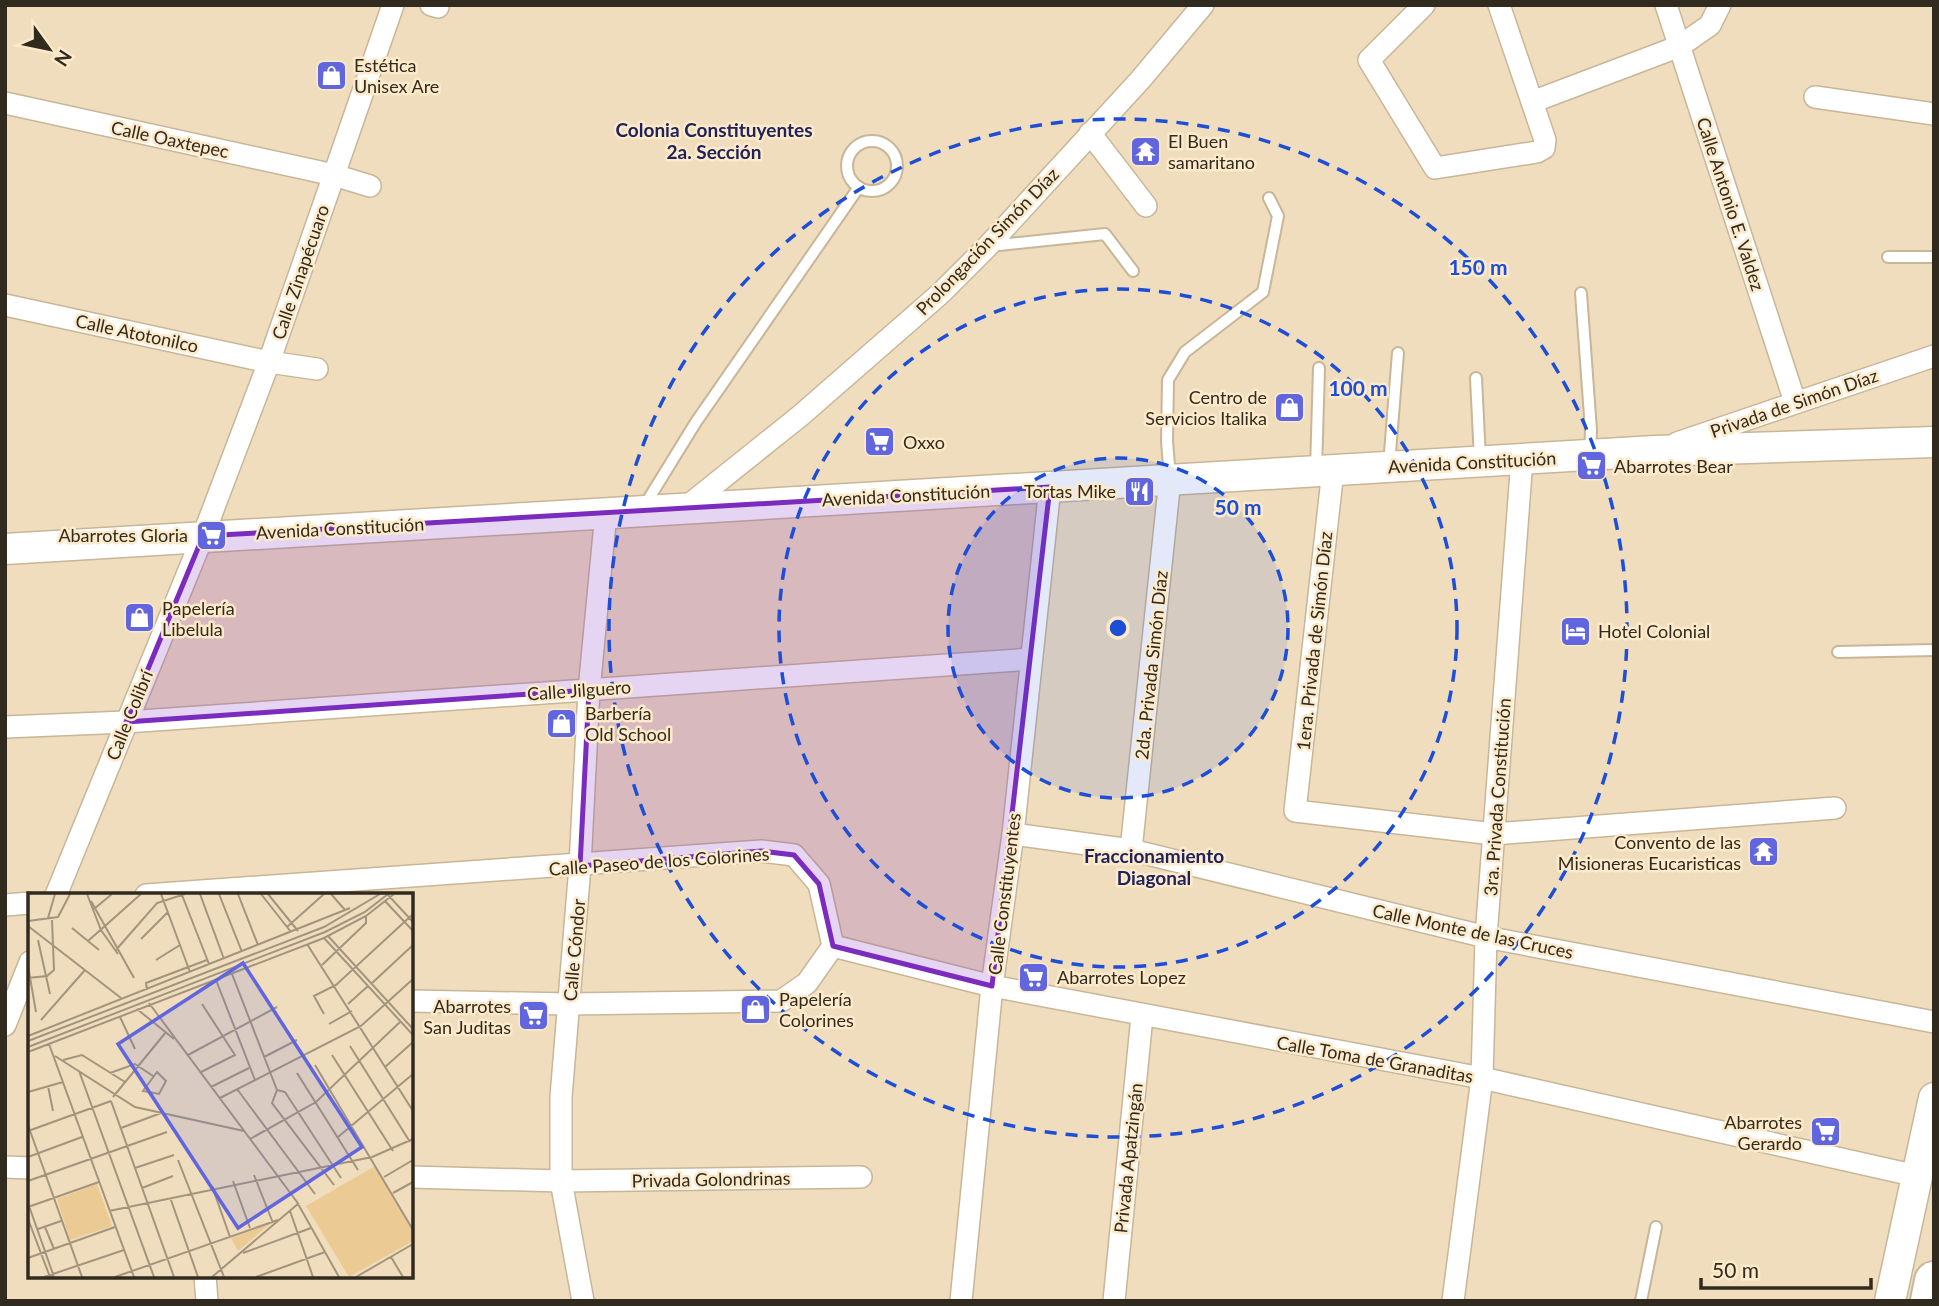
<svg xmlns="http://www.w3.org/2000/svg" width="1939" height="1306" font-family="Lato,sans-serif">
<rect width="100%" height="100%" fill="#efddbd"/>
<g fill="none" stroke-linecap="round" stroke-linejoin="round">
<defs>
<g id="service">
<circle cx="872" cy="166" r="25"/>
<path d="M990,246L1105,234L1133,271"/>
<path d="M1888,257H1934"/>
<path d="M1581,293L1591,430L1590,454"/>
<path d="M1476,378L1480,459"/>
<path d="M1389,465L1398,353"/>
<path d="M1316,470L1319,368"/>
<path d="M1170,478L1167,441L1168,380L1185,352L1263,292L1278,216L1269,198"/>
<path d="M643,508L696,422L859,187"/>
<path d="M1838,652L1934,650"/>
<path d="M1641,1301L1656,1227"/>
</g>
<g id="minor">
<path d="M431,5L438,7"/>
<path d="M1424,5L1369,60L1435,168L1537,152L1544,148L1545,140L1499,5"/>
<path d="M1666,5L1795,402"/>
<path d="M1815,97L1934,114"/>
<path d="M1532,102L1680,46L1710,25L1720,5"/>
<path d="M5,103L334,175L370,186"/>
<path d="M1090,133L1146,206"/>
<path d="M5,305L269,362L317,369"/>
<path d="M1677,443L1934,356"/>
<path d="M1333,470L1295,811L1494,834L1835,808"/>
<path d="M685,508L800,416L941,293L987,247L1141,79L1203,5"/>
<path d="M5,727L126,722L1031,659"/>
<path d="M1013,834L1131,850L1486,937L1934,1022"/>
<path d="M1131,850L1170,479"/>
<path d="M56,895L203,536L269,362L393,5"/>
<path d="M146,895L761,851L794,855L819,884L833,946L807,983L781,1001L569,1004L411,1001"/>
<path d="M5,905L30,903"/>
<path d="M833,946L992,986L1482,1078L1917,1176"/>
<path d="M5,1025L30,962"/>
<path d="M5,1167L30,1168"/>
<path d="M411,1177L561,1181L861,1177"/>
<path d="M205,1276L207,1301"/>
<path d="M583,1301L561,1181V1097L580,866L589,690L606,513"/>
<path d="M961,1301L992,986L1013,834L1050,487"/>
<path d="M1114,1301L1142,1016"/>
<path d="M1453,1301L1482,1078L1486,937L1522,459"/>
</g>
<g id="secondary">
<path d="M5,549L1655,451L1934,442"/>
<path d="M1890,1301L1934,1098"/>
</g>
<path id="motorway" d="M1930,1301L1934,1281"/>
</defs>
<use href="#service" stroke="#c8b698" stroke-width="14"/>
<use href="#minor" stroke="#c8b698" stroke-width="24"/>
<use href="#secondary" stroke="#c8b698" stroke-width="33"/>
<use href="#motorway" stroke="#c8b698" stroke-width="42"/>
<use href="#service" stroke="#fff" stroke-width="10"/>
<use href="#minor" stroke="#fff" stroke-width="21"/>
<use href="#secondary" stroke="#fff" stroke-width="30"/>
<use href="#motorway" stroke="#fff" stroke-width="38"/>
</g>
<path fill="#7b2cbf" fill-opacity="0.2" stroke="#7b2cbf" stroke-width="5" stroke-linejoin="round" d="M1050,487L992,986L833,946L819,884L794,855L761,851L580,866L589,690L126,722L203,536Z"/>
<circle cx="1118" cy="628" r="170" fill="#1d4ed8" fill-opacity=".12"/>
<g fill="none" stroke="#1d4ed8" stroke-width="3.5" stroke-dasharray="12 9">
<circle cx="1118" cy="628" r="170"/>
<circle cx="1118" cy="628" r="339"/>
<circle cx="1118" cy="628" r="509"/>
</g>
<defs>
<symbol id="shop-square" viewBox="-11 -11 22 22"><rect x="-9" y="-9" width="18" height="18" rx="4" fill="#6166df" stroke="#fdeaca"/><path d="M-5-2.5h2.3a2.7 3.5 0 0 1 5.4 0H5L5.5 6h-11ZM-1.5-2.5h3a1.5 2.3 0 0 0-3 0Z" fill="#fff"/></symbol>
<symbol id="temple-square" viewBox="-11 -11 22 22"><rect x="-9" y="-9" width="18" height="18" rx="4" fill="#6166df" stroke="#fdeaca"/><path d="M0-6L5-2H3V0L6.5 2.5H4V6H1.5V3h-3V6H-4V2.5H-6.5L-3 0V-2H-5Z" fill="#fff"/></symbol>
<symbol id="supermarket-square" viewBox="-11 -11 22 22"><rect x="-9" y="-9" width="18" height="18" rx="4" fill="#6166df" stroke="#fdeaca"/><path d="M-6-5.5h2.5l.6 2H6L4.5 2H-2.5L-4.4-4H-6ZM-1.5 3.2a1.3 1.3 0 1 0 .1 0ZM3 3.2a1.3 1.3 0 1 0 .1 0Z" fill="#fff"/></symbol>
<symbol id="restaurant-square" viewBox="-11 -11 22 22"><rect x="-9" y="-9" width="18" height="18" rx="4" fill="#6166df" stroke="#fdeaca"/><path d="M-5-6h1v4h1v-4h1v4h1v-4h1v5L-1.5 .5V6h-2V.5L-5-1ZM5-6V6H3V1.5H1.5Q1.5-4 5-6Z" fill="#fff"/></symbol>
<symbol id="hotel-square" viewBox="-11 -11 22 22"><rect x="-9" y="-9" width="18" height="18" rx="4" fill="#6166df" stroke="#fdeaca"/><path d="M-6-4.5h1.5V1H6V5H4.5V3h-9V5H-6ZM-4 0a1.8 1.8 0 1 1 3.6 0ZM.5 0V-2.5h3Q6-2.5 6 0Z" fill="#fff"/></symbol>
</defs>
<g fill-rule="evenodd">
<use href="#shop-square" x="314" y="58" width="35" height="35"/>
<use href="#temple-square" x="1128" y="134" width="35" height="35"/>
<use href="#shop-square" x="1272" y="390" width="35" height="35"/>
<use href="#supermarket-square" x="862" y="424" width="35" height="35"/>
<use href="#supermarket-square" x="1574" y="448" width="35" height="35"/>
<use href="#restaurant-square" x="1122" y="474" width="35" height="35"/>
<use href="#supermarket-square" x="194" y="518" width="35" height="35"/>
<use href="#shop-square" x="122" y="600" width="35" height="35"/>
<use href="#hotel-square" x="1558" y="614" width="35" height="35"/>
<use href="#shop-square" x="544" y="706" width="35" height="35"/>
<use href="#temple-square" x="1746" y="834" width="35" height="35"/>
<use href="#supermarket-square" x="1016" y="960" width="35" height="35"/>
<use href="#shop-square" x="738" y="992" width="35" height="35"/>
<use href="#supermarket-square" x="516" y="998" width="35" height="35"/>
<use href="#supermarket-square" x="1808" y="1114" width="35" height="35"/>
</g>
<g text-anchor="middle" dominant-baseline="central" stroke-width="5" stroke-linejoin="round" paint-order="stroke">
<g font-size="18" fill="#312a1e" stroke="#fdeaca" text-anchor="start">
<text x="354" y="65">Estética<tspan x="354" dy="21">Unisex Are</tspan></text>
<text x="1168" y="141">El Buen<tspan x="1168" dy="21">samaritano</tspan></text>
<text x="1267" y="397" text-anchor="end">Centro de<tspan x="1267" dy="21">Servicios Italika</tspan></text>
<text x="903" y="442">Oxxo</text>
<text x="1614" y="466">Abarrotes Bear</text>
<text x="1116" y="491" text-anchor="end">Tortas Mike</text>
<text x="188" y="535" text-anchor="end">Abarrotes Gloria</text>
<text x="162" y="608">Papelería<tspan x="162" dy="21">Libelula</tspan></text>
<text x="1598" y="631">Hotel Colonial</text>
<text x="585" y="713">Barbería<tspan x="585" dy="21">Old School</tspan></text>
<text x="1741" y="842" text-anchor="end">Convento de las<tspan x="1741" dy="21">Misioneras Eucaristicas</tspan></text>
<text x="1057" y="977">Abarrotes Lopez</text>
<text x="779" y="999">Papelería<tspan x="779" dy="21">Colorines</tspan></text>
<text x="511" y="1006" text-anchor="end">Abarrotes<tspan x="511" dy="21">San Juditas</tspan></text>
<text x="1802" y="1122" text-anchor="end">Abarrotes<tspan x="1802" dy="21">Gerardo</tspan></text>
</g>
<g font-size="18" fill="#312a1e" stroke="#fdeaca">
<text transform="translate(170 139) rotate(12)">Calle Oaxtepec</text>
<text transform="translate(1731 204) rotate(72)">Calle Antonio E. Valdez</text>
<text transform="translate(987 241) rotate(-46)">Prolongación Simón Díaz</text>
<text transform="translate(300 272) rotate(-71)">Calle Zinapécuaro</text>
<text transform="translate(137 333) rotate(12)">Calle Atotonilco</text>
<text transform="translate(1794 403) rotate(-19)">Privada de Simón Díaz</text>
<text transform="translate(1472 462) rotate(-3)">Avenida Constitución</text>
<text transform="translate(906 495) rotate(-3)">Avenida Constitución</text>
<text transform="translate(340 528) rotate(-3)">Avenida Constitución</text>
<text transform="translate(1314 641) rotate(-84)">1era. Privada de Simón Díaz</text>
<text transform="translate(1151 665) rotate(-84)">2da. Privada Simón Díaz</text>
<text transform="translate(579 690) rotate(-4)">Calle Jilguero</text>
<text transform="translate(129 715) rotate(-68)">Calle Colibrí</text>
<text transform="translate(1497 797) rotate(-86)">3ra. Privada Constitución</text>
<text transform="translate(659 861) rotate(-4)">Calle Paseo de los Colorines</text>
<text transform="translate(1004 894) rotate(-83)">Calle Constituyentes</text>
<text transform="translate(1473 931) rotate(12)">Calle Monte de las Cruces</text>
<text transform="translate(574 950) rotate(-85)">Calle Cóndor</text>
<text transform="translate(1375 1059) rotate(10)">Calle Toma de Granaditas</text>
<text transform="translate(1128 1158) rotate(-84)">Privada Apatzingán</text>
<text transform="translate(711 1179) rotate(-1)">Privada Golondrinas</text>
</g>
<g font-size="19" font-weight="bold" fill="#20225b" stroke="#fdeaca">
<text x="714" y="129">Colonia Constituyentes<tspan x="714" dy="22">2a. Sección</tspan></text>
<text x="1154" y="855">Fraccionamiento<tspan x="1154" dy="22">Diagonal</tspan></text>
</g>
</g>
<g transform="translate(28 893)">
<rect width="385" height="385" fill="#efddbd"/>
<path d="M243,330L210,358L203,345Z" fill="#ebcb93"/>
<path d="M347,273L385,339V348L321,384L278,313Z" fill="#ebcb93"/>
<path d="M69,291L84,333L42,347L29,306Z" fill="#ebcb93"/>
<path fill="none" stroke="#a3957d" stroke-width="2" d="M59,1L73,37L90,61M133,1L162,79M172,1L196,66M191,1L214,59M210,1L230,52M233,1L263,39M240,1L270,38M303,1L317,17M154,2L181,71M360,2L385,29M63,8L106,85M357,8L385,38M66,16L84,1M20,25L27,1M0,28L30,24L42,1M0,33L93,105M259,34L296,1M44,35L71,57M300,43L385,136M296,45L385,142M113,46L140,19M10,47L22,101M60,48L113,1M279,51L385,218M87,58L129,10L157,1M128,67L152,52M294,72L338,30V23M0,73L8,119M204,81L249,197M0,85L19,83L26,77L24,27M188,87L227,187M343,91L385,52M119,97L118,90L179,67M121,110L269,309L311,384M320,111L340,93M109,116L146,146M296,121L286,103L308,92L385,21M92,124L107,156M13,127L57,77M301,131L324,118M0,143L322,15M0,148L296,34L352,1M21,151L106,384M322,153L382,249M0,154L297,39L337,19L360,1M0,159L296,45L338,23L366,1M160,162L249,114M304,162L365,258M27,163L107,214L216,238M236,164L269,147M35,167L54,162L97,189M287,172L385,337M357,174L385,149M51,178L126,384M129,179L138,188L131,201L115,198ZM173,179L207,162L174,111M82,180L107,171L125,183M269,180L330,277M20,193L25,218M183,194L221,175M209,196L287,301M249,197L244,210L306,292M249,197L257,199L313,285M0,199L35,189M85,204L138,139M192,205L333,133L385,86M83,208L146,384M0,232L54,384M93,235L133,220M0,238L83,208M310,244L385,181M222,246L288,209L373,128M0,264L54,244M150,267L196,384M107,275L146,262M226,282L245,330M356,284L385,267M0,288L139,239M205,288L222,335M184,293L202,344M114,295L145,283M365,300L385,289M143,307L170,384M0,310L26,384M0,314L71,289M81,318L344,264L385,246M262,318L285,384M0,326L22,384M17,334L26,356M10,336L33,328M215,360L283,335M363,364L375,384M0,365L87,334M16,384L96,357M87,384L250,327M184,384L271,310M228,384L297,359M328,384L385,351"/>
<path fill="#6166df" fill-opacity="0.15" stroke="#6166df" stroke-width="3.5" d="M215,70L334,254L210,335L90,151Z"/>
<rect width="385" height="385" fill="none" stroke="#312a1e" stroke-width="3.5"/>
</g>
<circle cx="1118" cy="628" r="10" fill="#1d4ed8" stroke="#fdeaca" stroke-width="3.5"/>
<g font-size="21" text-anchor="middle" font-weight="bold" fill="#1d4ed8" stroke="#fdeaca" stroke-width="5" stroke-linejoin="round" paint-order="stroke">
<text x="1478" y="275">150 m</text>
<text x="1358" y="396">100 m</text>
<text x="1238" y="515">50 m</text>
</g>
<rect width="1939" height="1306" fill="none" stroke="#312a1e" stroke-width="14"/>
<g transform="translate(49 49) rotate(123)" stroke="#fdeaca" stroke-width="5" paint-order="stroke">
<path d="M0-5L12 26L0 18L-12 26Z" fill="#312a1e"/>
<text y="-10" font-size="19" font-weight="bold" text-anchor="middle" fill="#312a1e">N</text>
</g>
<path d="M1701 1278v10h170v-10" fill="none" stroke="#312a1e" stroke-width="3.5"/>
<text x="1712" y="1278" font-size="21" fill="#312a1e" stroke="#fdeaca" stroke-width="5" paint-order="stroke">50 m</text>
</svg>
